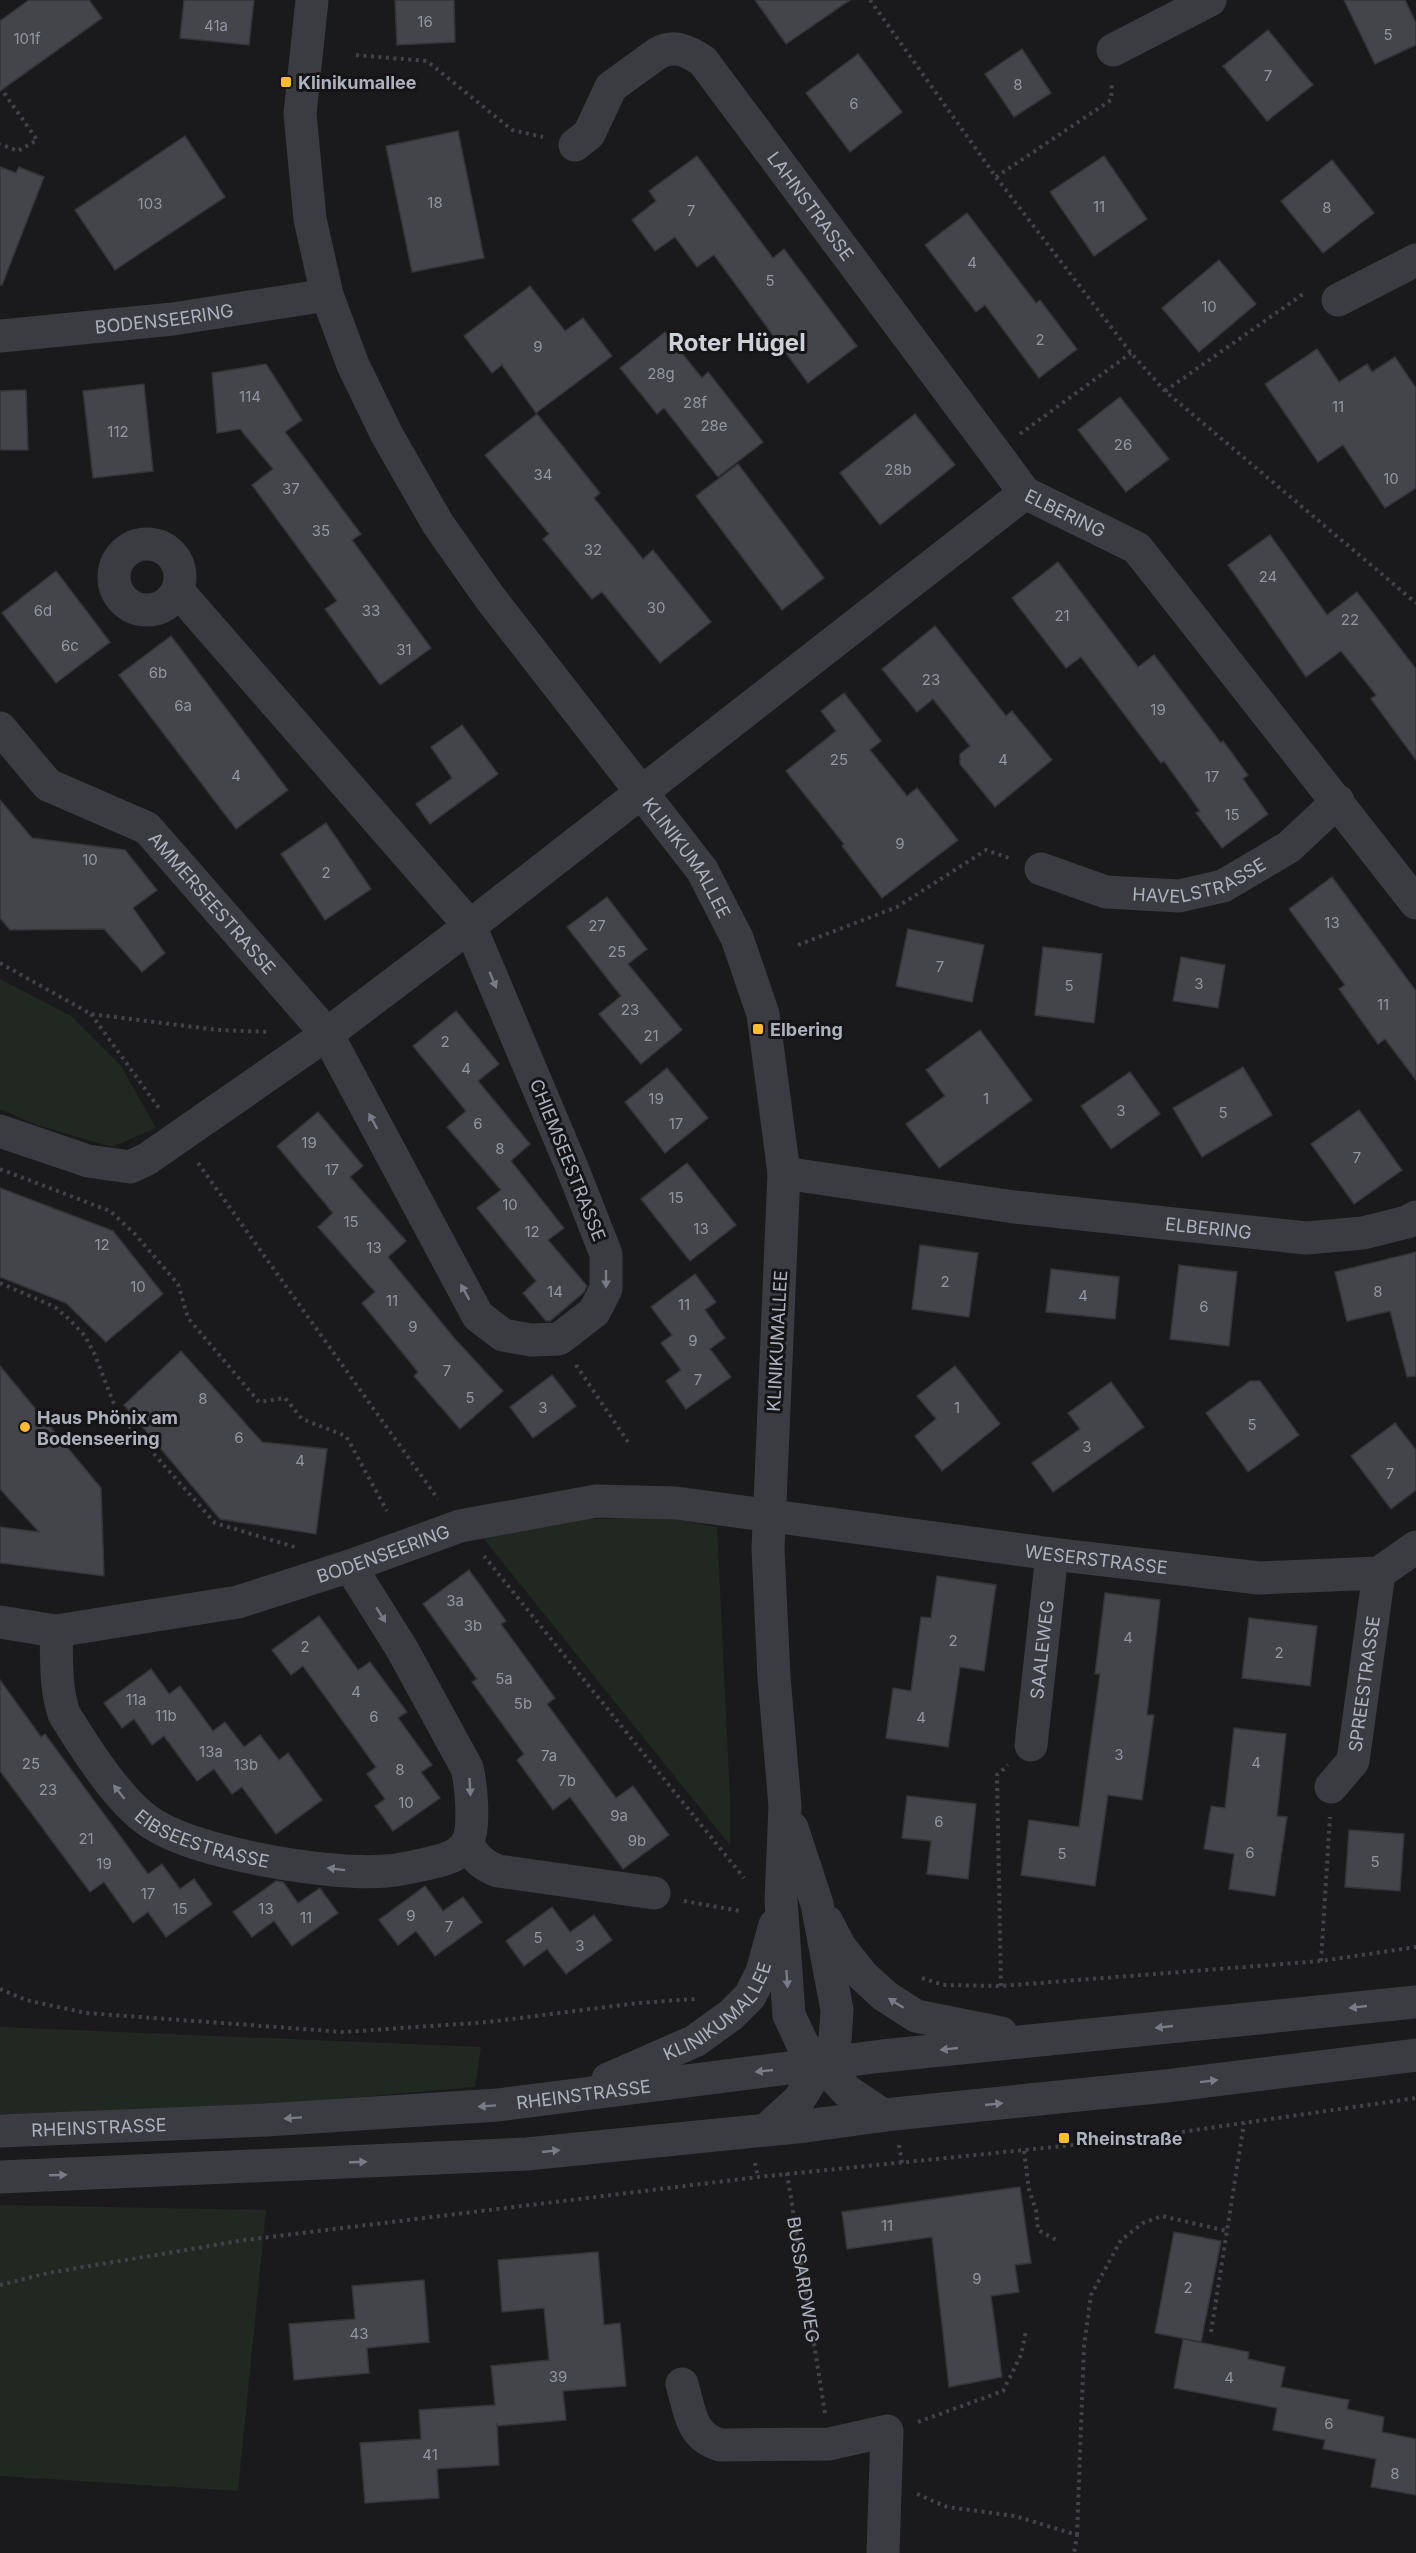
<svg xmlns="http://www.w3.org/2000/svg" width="1416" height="2553" font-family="Inter,sans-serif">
<rect width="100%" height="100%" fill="#1a1a1d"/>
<g fill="#202821">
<path d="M0,979L71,1016L121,1066L156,1128L112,1147L37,1125L0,1109Z"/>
<path d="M669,1518L717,1527L730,1798V1845L483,1538L577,1519Z"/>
<path d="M0,2027L481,2047L475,2087L211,2110L0,2114Z"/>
<path d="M0,2205L266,2210L238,2491L0,2476Z"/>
</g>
<g fill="#44454a" stroke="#343439" stroke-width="1.5">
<path d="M29,0H89L102,18L0,91V21Z"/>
<path d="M184,0H254L249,45L180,38Z"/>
<path d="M395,0H454L455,42L397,45Z"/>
<path d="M755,0H850L786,44Z"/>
<path d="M1344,0H1405L1416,23V45L1375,64Z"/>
<path d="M1268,30L1313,85L1267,121L1223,66Z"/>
<path d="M1022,49L1051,93L1014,117L985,74Z"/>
<path d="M858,54L902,112L850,152L806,93Z"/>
<path d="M458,131L484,258L412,272L386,146Z"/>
<path d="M185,136L225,197L115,270L75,210Z"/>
<path d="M697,156L773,258L784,249L857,346L808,383L714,255L697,267L675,237L655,251L632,220L656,201L649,191Z"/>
<path d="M1104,156L1147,219L1094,256L1050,192Z"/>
<path d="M1332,160L1374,213L1323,253L1281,201Z"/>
<path d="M0,167L16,173L19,167L44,177L2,285H0Z"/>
<path d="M967,213L1036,303L1040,300L1077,349L1039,378L985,305L976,312L925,245Z"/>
<path d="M1219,260L1256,304L1199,352L1162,308Z"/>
<path d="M530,286L565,331L583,318L612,356L536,413L502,365L492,373L464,336Z"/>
<path d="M665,332L702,378L708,372L763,442L718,477L664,408L657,414L620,368Z"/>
<path d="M1317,349L1339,382L1367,364L1372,372L1395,357L1416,388V488L1385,508L1343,445L1318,462L1265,384Z"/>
<path d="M266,364L302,420L285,432L361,534L352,540L431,648L380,685L325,609L337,601L252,485L273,469L240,429L217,433L212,373Z"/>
<path d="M144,384L153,471L93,478L83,391Z"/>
<path d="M26,390L28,450H0V391Z"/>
<path d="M1120,397L1169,459L1126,492L1078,430Z"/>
<path d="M537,414L600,493L594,498L643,559L653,550L711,622L660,663L602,592L592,599L543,539L549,534L485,455Z"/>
<path d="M915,414L955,465L880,525L840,473Z"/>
<path d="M738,464L824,578L782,610L696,496Z"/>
<path d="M1270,535L1327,615L1357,592L1416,669V760L1371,699L1376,695L1341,651L1306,677L1228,565Z"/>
<path d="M1058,562L1138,667L1154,655L1221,743L1223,741L1248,775L1243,779L1268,814L1222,848L1196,813L1200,811L1164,761L1161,763L1081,657L1066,668L1012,598Z"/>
<path d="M56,571L110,642L56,683L2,613Z"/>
<path d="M935,626L1006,716L1012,711L1052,760L995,807L960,764V754L970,746L933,699L917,712L882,669Z"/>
<path d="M171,636L288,790L236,829L119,675Z"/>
<path d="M844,693L881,741L870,750L907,796L917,788L958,840L882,898L842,846L844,844L786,771L836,731L821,711Z"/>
<path d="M462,725L498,774L430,824L416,804L452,778L431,747Z"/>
<path d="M0,800L32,838L125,850L157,890L133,908L165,953L142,972L104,929L10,930L0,918Z"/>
<path d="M326,823L371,889L325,920L281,854Z"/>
<path d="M1332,877L1416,991V1080L1385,1039L1378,1044L1339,989L1345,985L1289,909Z"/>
<path d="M607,897L647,949L628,964L682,1030L641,1064L599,1014L621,996L567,927Z"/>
<path d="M908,929L984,945L972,1002L896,986Z"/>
<path d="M1043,947L1102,954L1094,1023L1035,1015Z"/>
<path d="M1181,957L1225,965L1218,1008L1173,1001Z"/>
<path d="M456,1011L499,1064L478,1081L530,1144L511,1161L564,1228L548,1240L587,1286L583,1293L550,1321H546L523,1293L536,1281L477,1208L501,1190L447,1127L466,1111L413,1046Z"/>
<path d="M980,1030L1032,1100L939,1168L906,1124L945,1096L926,1070Z"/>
<path d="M1243,1067L1272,1115L1202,1157L1173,1108Z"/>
<path d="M667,1068L708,1118L665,1153L625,1102Z"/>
<path d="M1130,1072L1160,1114L1111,1149L1081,1106Z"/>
<path d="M1359,1110L1402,1170L1354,1204L1311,1144Z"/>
<path d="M318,1112L363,1166L350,1177L406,1241L388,1257L455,1339L503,1391L460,1429L414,1376L418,1372L362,1303L375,1292L318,1227L333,1213L277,1146Z"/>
<path d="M687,1163L736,1225L690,1261L641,1199Z"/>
<path d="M0,1188L113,1231L163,1294L106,1342L66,1303L0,1277Z"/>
<path d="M920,1245L978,1253L969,1317L912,1309Z"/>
<path d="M1416,1252V1376L1407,1377L1390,1311L1347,1321L1335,1272Z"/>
<path d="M1179,1265L1237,1272L1229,1346L1170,1339Z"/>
<path d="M1051,1269L1119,1277L1115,1319L1046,1312Z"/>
<path d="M695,1274L716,1302L705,1310L725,1338L710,1349L731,1377L686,1409L666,1381L681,1370L661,1343L672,1335L651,1307Z"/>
<path d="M181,1351L262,1442L327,1449L316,1534L220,1519L124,1405Z"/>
<path d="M0,1366L101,1488L104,1576L0,1563V1527L39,1532L0,1489Z"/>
<path d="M955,1366L1000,1424L942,1471L915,1436L936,1419L917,1396Z"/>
<path d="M552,1375L576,1406L533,1438L510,1407Z"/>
<path d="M1250,1381H1260L1299,1435L1248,1472L1206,1413Z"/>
<path d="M1111,1382L1144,1427L1053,1492L1032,1463L1080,1429L1068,1413Z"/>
<path d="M1395,1423L1416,1450V1490L1391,1509L1351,1456Z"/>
<path d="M469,1570L506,1621L501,1624L555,1698L547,1704L616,1798L633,1786L669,1835L623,1869L570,1797L553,1810L517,1760L524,1754L472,1682L477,1679L423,1604Z"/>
<path d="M937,1576L996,1585L984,1671L960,1667L948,1747L886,1738L893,1688L911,1691L921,1617L931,1618Z"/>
<path d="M1105,1593L1160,1600L1147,1715H1154L1142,1800L1108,1795L1095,1886L1021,1875L1029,1820L1079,1827L1100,1674H1095Z"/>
<path d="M319,1616L358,1670L370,1662L407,1712L398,1718L432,1765L421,1772L440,1798L393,1831L375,1806L385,1799L367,1774L376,1767L303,1666L291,1675L272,1650Z"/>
<path d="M1249,1618L1317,1626L1310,1686L1242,1678Z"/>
<path d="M151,1669L169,1694L180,1686L213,1731L225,1722L244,1747L260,1735L279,1760L288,1753L322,1800L276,1834L242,1787L232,1794L214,1769L197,1781L164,1736L152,1745L134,1719L122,1728L104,1703Z"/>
<path d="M0,1680L41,1737L45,1734L148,1874L162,1864L180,1889L194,1879L212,1904L166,1937L148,1912L133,1923L104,1882L90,1892L0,1771Z"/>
<path d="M1234,1728L1286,1734L1277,1816L1287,1817L1275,1896L1229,1889L1234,1854L1204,1849L1211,1806L1225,1808Z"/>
<path d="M907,1796L976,1804L968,1879L927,1874L931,1841L902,1838Z"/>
<path d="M1349,1830L1404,1834L1400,1891L1345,1887Z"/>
<path d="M276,1881L283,1882L298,1903L320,1888L338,1913L292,1946L274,1921L252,1937L233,1912Z"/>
<path d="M425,1886L443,1911L463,1897L482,1922L435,1956L416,1931L398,1945L379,1920Z"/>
<path d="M552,1907L570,1932L594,1915L612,1940L566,1974L547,1949L524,1966L506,1941Z"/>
<path d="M1020,2187L1031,2263L1015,2265L1019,2292L991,2296L1002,2377L949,2387L932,2237L847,2249L842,2212Z"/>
<path d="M1174,2232L1221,2241L1201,2342L1155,2333Z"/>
<path d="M598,2252L604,2325L620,2323L626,2386L563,2391L566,2420L497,2426V2423L499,2465L437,2469L439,2498L365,2503L360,2443L421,2439L419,2410L495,2405L491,2366L549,2360L544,2308L502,2312L498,2260Z"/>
<path d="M424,2280L429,2342L367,2348L369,2373L294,2380L289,2324L355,2319L352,2286Z"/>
<path d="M1183,2339L1249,2352L1248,2359L1285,2367L1281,2387L1349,2400L1347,2409L1384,2417L1382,2432L1416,2439V2495L1371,2487L1376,2459L1323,2449L1325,2440L1273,2430L1277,2408L1174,2388Z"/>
</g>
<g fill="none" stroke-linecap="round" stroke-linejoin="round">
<g stroke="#414349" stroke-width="4" stroke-dasharray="3 4.5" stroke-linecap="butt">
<path d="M870,0L996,177L1131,353L1165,391L1416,603"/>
<path d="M356,55L427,61L512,130L543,137"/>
<path d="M0,87L37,140L18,151L0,144"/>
<path d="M996,177L1111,100L1112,81"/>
<path d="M1165,391L1306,292"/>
<path d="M1020,434L1131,353"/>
<path d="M798,945L897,907L986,850L1012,859"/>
<path d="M0,963L91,1014L218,1030L270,1032"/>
<path d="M91,1014L161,1111"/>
<path d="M198,1163L438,1499"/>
<path d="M0,1169L110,1211L134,1233L178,1284L188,1318L259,1402L285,1398L302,1419L346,1436L387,1511"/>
<path d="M0,1283L55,1307L70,1320L85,1336L95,1355L117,1412L215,1523L298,1548"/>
<path d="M576,1365L628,1442"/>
<path d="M484,1556L744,1878"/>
<path d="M684,1901L740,1911"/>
<path d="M1321,1961L1330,1817"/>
<path d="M922,1978L943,1985L1001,1986L1321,1961L1416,1947"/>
<path d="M1001,1986L997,1775L1008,1765"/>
<path d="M0,1989L26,2000L86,2013L344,2032L488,2022L638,2003L695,1999"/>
<path d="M899,2145L902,2163"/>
<path d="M1024,2151L1029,2190L1036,2210L1038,2230L1058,2241"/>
<path d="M755,2163L758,2177"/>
<path id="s1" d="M787,2173L825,2413"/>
<path d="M0,2285L48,2273L245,2240L758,2177L1133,2139L1416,2098"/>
<path d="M1211,2332L1244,2123"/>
<path d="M918,2422L1003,2391L1021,2355L1026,2331"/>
<path d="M917,2494L947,2507L1015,2516L1077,2535L1074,2553"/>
<path d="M1077,2535L1084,2346L1091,2295L1121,2240L1143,2223L1162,2216L1227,2231"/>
</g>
<g stroke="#3b3c42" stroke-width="33">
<path id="s2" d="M312,0L300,114L310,219L327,295L353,365L387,435L438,524L490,598L702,870L737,938L763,1014L784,1173L768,1549L774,1677L785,1806L781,1900L789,2015L803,2045L847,2091L883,2115"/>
<path d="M1113,50L1210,0"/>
<path id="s3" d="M575,145L589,134L611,87L658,53C675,44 688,51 703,61L1025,493L1137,548L1416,903"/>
<path d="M1338,300L1416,260"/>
<path id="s4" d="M0,336L173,319L327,295"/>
<circle cx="147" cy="577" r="33"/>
<path id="s5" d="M0,728L48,785L147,828L327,1034L478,1316L503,1335L531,1340L559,1339L594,1312L606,1289V1254L573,1170L470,926L178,591"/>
<path id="s6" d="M1041,869L1106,892L1179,896L1223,886L1289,847L1338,801"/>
<path d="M0,1131L88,1161L130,1167L147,1159L327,1034L470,926L1025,493"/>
<path id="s7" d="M784,1173L1014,1207L1306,1238L1363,1233L1407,1222L1416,1217"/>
<path id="s8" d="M0,1622L56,1631L238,1602L350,1566L460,1526L596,1501L676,1503L1052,1554L1259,1578L1379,1573L1416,1547"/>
<path id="s9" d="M56,1631C57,1659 55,1687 64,1714C85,1748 121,1806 156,1826C203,1854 331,1876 386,1871C400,1870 413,1867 426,1864C441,1860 457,1858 466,1845C476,1830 471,1785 467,1768L402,1649L350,1566"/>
<path id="s10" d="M1031,1745L1052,1554"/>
<path id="s11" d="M1331,1787L1353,1761L1379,1573"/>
<path d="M467,1844C476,1858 482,1865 498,1871L654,1893"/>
<path d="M827,1922L840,1947L863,1976L885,1996L916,2016L1001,2033"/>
<path id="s12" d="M608,2079L695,2041L731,2015L750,1996L762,1972L775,1925"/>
<path d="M766,2130L799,2100L835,2041L837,2010L817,1904L792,1828"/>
<path id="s13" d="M0,2131L266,2120L498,2105L882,2056L1416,2002"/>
<path d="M0,2177L527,2154L806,2126L894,2114L1166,2086L1416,2055"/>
<path d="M682,2384C690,2411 690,2436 720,2445L829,2444L887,2431L883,2553"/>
</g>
</g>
<defs><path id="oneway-solid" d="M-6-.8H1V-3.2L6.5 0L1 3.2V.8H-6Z" transform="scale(1.5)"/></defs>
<g fill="#797c86">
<use href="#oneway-solid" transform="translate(493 980) rotate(67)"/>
<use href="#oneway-solid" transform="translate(373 1121) rotate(-118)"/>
<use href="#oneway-solid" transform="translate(606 1279) rotate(90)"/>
<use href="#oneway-solid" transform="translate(465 1292) rotate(-119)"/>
<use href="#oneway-solid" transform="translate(381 1615) rotate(58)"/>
<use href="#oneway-solid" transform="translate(470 1787) rotate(87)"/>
<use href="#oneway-solid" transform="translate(119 1792) rotate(-128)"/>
<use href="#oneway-solid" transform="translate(336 1869) rotate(-173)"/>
<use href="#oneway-solid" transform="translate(787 1979) rotate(86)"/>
<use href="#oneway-solid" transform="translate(896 2003) rotate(-148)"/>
<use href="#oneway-solid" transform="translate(1358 2007) rotate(174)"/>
<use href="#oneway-solid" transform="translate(1164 2027) rotate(174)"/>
<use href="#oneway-solid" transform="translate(949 2049) rotate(174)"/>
<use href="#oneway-solid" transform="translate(764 2071) rotate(174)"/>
<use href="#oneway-solid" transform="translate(1209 2081) rotate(-7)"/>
<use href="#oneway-solid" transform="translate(994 2104) rotate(-6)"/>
<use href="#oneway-solid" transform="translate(487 2106) rotate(176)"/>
<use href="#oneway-solid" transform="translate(293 2118) rotate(176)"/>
<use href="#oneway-solid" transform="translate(551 2151) rotate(-6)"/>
<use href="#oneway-solid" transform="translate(358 2162) rotate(-2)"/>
<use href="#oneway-solid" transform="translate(58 2175) rotate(-2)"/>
</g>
<g fill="#fabb35" stroke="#151518" stroke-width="2">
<rect x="280" y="76" width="12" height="12" rx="3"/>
<rect x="752" y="1023" width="12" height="12" rx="3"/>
<circle cx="25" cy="1427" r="6"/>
<rect x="1058" y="2132" width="12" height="12" rx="3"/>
</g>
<g text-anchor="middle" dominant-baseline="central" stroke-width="6" stroke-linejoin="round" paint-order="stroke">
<g font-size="15" fill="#9296a0">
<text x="425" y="21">16</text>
<text x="216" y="25">41a</text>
<text x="1388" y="34">5</text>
<text x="27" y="38">101f</text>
<text x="1268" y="75">7</text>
<text x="1018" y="84">8</text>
<text x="854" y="103">6</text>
<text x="435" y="202">18</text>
<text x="150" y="203">103</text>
<text x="1099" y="206">11</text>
<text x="1327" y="207">8</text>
<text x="691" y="210">7</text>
<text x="972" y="262">4</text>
<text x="770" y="280">5</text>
<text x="1209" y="306">10</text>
<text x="1040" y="339">2</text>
<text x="538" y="346">9</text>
<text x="661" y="373">28g</text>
<text x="250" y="396">114</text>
<text x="695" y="402">28f</text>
<text x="1338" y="406">11</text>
<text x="714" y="425">28e</text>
<text x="118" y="431">112</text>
<text x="1123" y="444">26</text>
<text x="898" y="469">28b</text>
<text x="543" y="474">34</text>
<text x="1391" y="478">10</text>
<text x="291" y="488">37</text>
<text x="321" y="530">35</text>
<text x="593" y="549">32</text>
<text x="1268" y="576">24</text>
<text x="656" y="607">30</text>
<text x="43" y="610">6d</text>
<text x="371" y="610">33</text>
<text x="1062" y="615">21</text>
<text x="1350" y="619">22</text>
<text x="70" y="645">6c</text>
<text x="404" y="649">31</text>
<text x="158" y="672">6b</text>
<text x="931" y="679">23</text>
<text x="183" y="705">6a</text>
<text x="1158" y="709">19</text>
<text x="839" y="759">25</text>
<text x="1003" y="759">4</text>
<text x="236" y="775">4</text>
<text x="1212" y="776">17</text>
<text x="1232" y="814">15</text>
<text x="900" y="843">9</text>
<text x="90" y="859">10</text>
<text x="326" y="872">2</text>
<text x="1332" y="922">13</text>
<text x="597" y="925">27</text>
<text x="617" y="951">25</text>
<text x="940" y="966">7</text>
<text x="1199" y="983">3</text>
<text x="1069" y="985">5</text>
<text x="1383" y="1004">11</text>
<text x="630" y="1009">23</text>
<text x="651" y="1035">21</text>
<text x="445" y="1041">2</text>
<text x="466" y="1068">4</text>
<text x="656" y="1098">19</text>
<text x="986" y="1098">1</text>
<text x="1121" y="1110">3</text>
<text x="1223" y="1112">5</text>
<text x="478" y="1123">6</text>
<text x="676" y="1123">17</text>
<text x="309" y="1142">19</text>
<text x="500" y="1148">8</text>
<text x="1357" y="1157">7</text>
<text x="332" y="1169">17</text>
<text x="676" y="1197">15</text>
<text x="510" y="1204">10</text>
<text x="351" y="1221">15</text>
<text x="701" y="1228">13</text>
<text x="532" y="1231">12</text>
<text x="102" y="1244">12</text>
<text x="374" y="1247">13</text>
<text x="945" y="1281">2</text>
<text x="138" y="1286">10</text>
<text x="555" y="1291">14</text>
<text x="1378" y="1291">8</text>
<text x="1083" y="1295">4</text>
<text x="392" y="1300">11</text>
<text x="684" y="1304">11</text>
<text x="1204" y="1306">6</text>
<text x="413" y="1326">9</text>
<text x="693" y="1340">9</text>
<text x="447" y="1370">7</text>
<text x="698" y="1379">7</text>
<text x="470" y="1397">5</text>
<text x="203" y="1398">8</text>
<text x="543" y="1407">3</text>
<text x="957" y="1407">1</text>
<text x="1252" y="1424">5</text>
<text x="239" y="1437">6</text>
<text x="1087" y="1446">3</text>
<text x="300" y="1460">4</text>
<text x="1390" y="1473">7</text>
<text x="455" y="1600">3a</text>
<text x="473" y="1625">3b</text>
<text x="1128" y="1637">4</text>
<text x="953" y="1640">2</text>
<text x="305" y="1646">2</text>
<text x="1279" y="1652">2</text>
<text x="504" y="1678">5a</text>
<text x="356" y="1691">4</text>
<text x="136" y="1699">11a</text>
<text x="523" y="1703">5b</text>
<text x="166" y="1715">11b</text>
<text x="374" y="1716">6</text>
<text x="921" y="1717">4</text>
<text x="211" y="1751">13a</text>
<text x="1119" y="1754">3</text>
<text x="549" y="1755">7a</text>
<text x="1256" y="1762">4</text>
<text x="31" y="1763">25</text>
<text x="246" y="1764">13b</text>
<text x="400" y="1769">8</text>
<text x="567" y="1780">7b</text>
<text x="48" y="1789">23</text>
<text x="406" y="1802">10</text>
<text x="619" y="1815">9a</text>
<text x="939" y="1821">6</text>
<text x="86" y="1838">21</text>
<text x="637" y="1840">9b</text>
<text x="1250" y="1852">6</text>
<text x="1062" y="1853">5</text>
<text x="1375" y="1861">5</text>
<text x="104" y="1863">19</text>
<text x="148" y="1893">17</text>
<text x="180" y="1908">15</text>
<text x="266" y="1908">13</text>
<text x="411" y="1915">9</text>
<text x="306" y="1917">11</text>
<text x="449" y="1926">7</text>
<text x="538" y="1937">5</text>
<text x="580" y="1945">3</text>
<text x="887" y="2225">11</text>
<text x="977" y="2278">9</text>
<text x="1188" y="2287">2</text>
<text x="359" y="2333">43</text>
<text x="558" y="2376">39</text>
<text x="1229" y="2377">4</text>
<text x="1329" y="2423">6</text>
<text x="430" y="2454">41</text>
<text x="1395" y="2473">8</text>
</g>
<g font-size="18" font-weight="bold" fill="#acb1bd" stroke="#151518" text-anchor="start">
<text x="298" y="82">Klinikumallee</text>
<text x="770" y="1029">Elbering</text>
<text x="37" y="1417">Haus Phönix am<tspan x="37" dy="21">Bodenseering</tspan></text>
<text x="1076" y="2138">Rheinstraße</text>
</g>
<g font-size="18" fill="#acb1bd" stroke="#151518">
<text stroke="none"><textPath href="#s3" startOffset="357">LAHNSTRASSE</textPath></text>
<text stroke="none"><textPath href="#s4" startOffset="165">BODENSEERING</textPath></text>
<text stroke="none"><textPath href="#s3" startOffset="760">ELBERING</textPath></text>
<text stroke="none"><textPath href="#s2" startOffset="970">KLINIKUMALLEE</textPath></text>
<text stroke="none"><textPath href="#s6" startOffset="165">HAVELSTRASSE</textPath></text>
<text stroke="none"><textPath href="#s5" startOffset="282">AMMERSEESTRASSE</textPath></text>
<text transform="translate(568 1160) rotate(68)">CHIEMSEESTRASSE</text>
<text stroke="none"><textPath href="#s7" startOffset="428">ELBERING</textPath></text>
<text transform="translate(777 1341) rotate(-87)">KLINIKUMALLEE</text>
<text stroke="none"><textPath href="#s8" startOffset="394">BODENSEERING</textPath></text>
<text stroke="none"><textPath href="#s8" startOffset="1118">WESERSTRASSE</textPath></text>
<text stroke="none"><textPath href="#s10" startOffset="96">SAALEWEG</textPath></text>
<text stroke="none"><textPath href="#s11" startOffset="112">SPREESTRASSE</textPath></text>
<text stroke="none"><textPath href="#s9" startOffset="278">EIBSEESTRASSE</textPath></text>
<text stroke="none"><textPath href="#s12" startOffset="132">KLINIKUMALLEE</textPath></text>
<text stroke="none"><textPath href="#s13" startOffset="585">RHEINSTRASSE</textPath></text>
<text stroke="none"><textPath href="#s13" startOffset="99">RHEINSTRASSE</textPath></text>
<text stroke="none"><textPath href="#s1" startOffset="108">BUSSARDWEG</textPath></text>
</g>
<g font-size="24" font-weight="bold" fill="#ced0d8" stroke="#151518">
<text x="737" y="342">Roter Hügel</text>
</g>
</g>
</svg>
